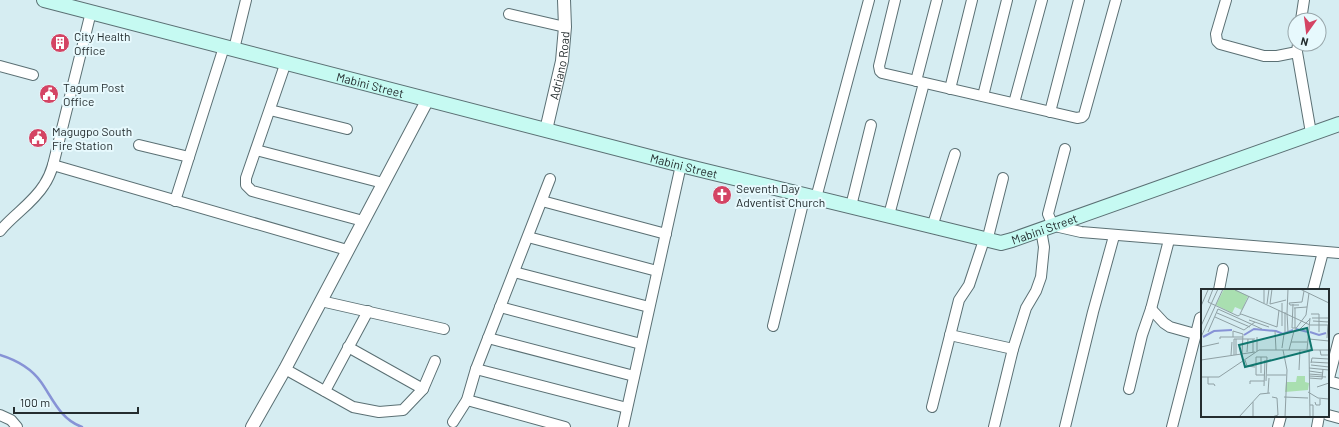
<svg xmlns="http://www.w3.org/2000/svg" width="1339" height="427" font-family="Barlow,sans-serif">
<rect width="100%" height="100%" fill="#d6edf2"/>
<g fill="none" stroke-linecap="round" stroke-linejoin="round">
<path stroke="#8793d6" stroke-width="2.5" d="M0,355C16,360 31,368 41,382C53,399 60,419 82,427"/>
<defs>
<g id="minor">
<path d="M895,0L879,66L880,71L882,73L1077,118L1082,117L1084,115L1116,0"/>
<path d="M1226,0L1216,34L1217,41L1220,44L1264,56H1277L1297,52"/>
<path d="M509,14L565,27"/>
<path d="M1301,20L1304,0"/>
<path d="M1298,44L1297,52L1311,133"/>
<path d="M234,49L246,0"/>
<path d="M286,62L246,178V185L252,191L363,221"/>
<path d="M0,66L33,75"/>
<path d="M916,81L937,0"/>
<path d="M950,89L972,0"/>
<path d="M983,96L1007,0"/>
<path d="M1014,103L1042,0"/>
<path d="M270,110L347,129"/>
<path d="M1050,112L1079,0"/>
<path d="M139,145L189,157"/>
<path d="M1065,149L1048,214L1051,221L1059,227L1081,232L1339,253"/>
<path d="M256,150L383,183"/>
<path d="M53,165L347,250"/>
<path d="M816,198L869,0"/>
<path d="M175,201L224,47"/>
<path d="M542,201L666,234"/>
<path d="M851,206L871,125"/>
<path d="M889,215L924,83"/>
<path d="M932,227L955,154"/>
<path d="M0,231C13,215 33,203 44,185C48,179 51,172 53,165L91,12"/>
<path d="M528,237L657,271"/>
<path d="M987,241L1003,178"/>
<path d="M514,272L649,307"/>
<path d="M1219,290L1223,269"/>
<path d="M1313,290L1323,252"/>
<path d="M321,301L444,329"/>
<path d="M500,307L641,344"/>
<path d="M1151,309L1164,323L1170,327L1195,334"/>
<path d="M773,326L805,195"/>
<path d="M950,335L1013,349"/>
<path d="M488,338L634,376"/>
<path d="M348,347L423,389"/>
<path d="M285,369L353,407L379,412L403,410L423,389L435,361"/>
<path d="M476,369L627,408"/>
<path d="M1328,381L1339,384"/>
<path d="M1328,382L1339,339"/>
<path d="M1129,389L1142,335L1151,309L1169,240"/>
<path d="M325,391L368,311"/>
<path d="M467,400L565,427"/>
<path d="M932,407L959,300L969,285L984,240"/>
<path d="M0,415L11,420L17,427"/>
<path d="M1328,415L1339,418"/>
<path d="M453,422L467,400L476,369L550,179"/>
<path d="M623,427L681,165"/>
<path d="M994,427L1013,349L1026,308L1036,291L1041,277L1044,247L1041,230"/>
<path d="M1065,427L1093,312L1114,236"/>
<path d="M1172,427L1200,318L1202,317"/>
<path d="M1278,427L1281,416"/>
<path d="M1317,427L1319,416"/>
</g>
<g id="tertiary">
<path id="s1" d="M546,130L562,61L565,27L564,0"/>
<path d="M252,427L285,369L428,99"/>
</g>
<g id="secondary">
<path id="s2" d="M44,0L681,165L1001,243L1012,240L1339,124"/>
</g>
</defs>
<use href="#minor" stroke="#5b7074" stroke-width="12"/>
<use href="#tertiary" stroke="#5b7074" stroke-width="14"/>
<use href="#secondary" stroke="#5b7074" stroke-width="16"/>
<use href="#minor" stroke="#fff" stroke-width="10"/>
<use href="#tertiary" stroke="#fff" stroke-width="12"/>
<use href="#secondary" stroke="#c6faf2" stroke-width="14"/>
</g>
<defs>
<symbol id="building-disc" viewBox="-11 -11 22 22"><circle r="9.5" fill="#d44464" stroke="#e7f9fd"/><path d="M-4-6H4V6H1V3H-1V6H-4ZM-2.5-4.3h1.7v1.8h-1.7ZM.8-4.3h1.7v1.8H.8ZM-2.5-1h1.7V.8h-1.7ZM.8-1h1.7V.8H.8Z" fill="#fff"/></symbol>
<symbol id="civic-disc" viewBox="-11 -11 22 22"><circle r="9.5" fill="#d44464" stroke="#e7f9fd"/><path d="M-.6-6.5H3V-4.5H.6V-3L4-1V1h2V6H-6V1h2V-1L-.6-3ZM-1.2 2.5V6h2.4V2.5Z" fill="#fff"/></symbol>
<symbol id="church-disc" viewBox="-11 -11 22 22"><circle r="9.5" fill="#d44464" stroke="#e7f9fd"/><path d="M-1.2-6h2.4v3.5h3.3v2.4h-3.3V6h-2.4V-.1h-3.3v-2.4h3.3Z" fill="#fff"/></symbol>
</defs>
<g fill-rule="evenodd">
<use href="#building-disc" x="49" y="32" width="22" height="22"/>
<use href="#civic-disc" x="38" y="83" width="22" height="22"/>
<use href="#civic-disc" x="27" y="127" width="22" height="22"/>
<use href="#church-disc" x="711" y="184" width="22" height="22"/>
</g>
<g text-anchor="middle" dominant-baseline="central" stroke-width="4" stroke-linejoin="round" paint-order="stroke">
<g font-size="12" fill="#242d2f" stroke="#e7f9fd" text-anchor="start">
<text x="74" y="36">City Health<tspan x="74" dy="14">Office</tspan></text>
<text x="63" y="87">Tagum Post<tspan x="63" dy="14">Office</tspan></text>
<text x="52" y="131">Magugpo South<tspan x="52" dy="14">Fire Station</tspan></text>
<text x="736" y="188">Seventh Day<tspan x="736" dy="14">Adventist Church</tspan></text>
</g>
<g font-size="12" fill="#242d2f" stroke="#e7f9fd">
<text stroke="none"><textPath href="#s1" startOffset="66">Adriano Road</textPath></text>
<text stroke="none"><textPath href="#s2" startOffset="337">Mabini Street</textPath></text>
<text stroke="none"><textPath href="#s2" startOffset="661">Mabini Street</textPath></text>
<text stroke="none"><textPath href="#s2" startOffset="1033">Mabini Street</textPath></text>
</g>
</g>
<g transform="translate(1201 289)">
<rect width="128" height="128" fill="#d6edf2"/>
<path d="M23,0H33L47,7L41,21L34,18L31,24L15,16ZM96,87H104V93L108,94L107,101L84,103L85,93H95Z" fill="#a9dfb0"/>
<path fill="none" stroke="#8793d6" stroke-width="2" d="M95,40L107,43M109,43L118,46L125,44M43,46L53,40L75,42L82,45L92,41M2,48L13,42L31,41"/>
<path fill="none" stroke="#8fa0a4" stroke-width="1" d="M12,0L7,13L37,27L40,25L76,38L78,21M63,0V14M99,0L128,14M34,1L109,36H128M66,15L68,0M69,15L85,11M69,15L71,0M92,15L91,39H95M98,16H89L88,14L101,13L103,2M0,17L7,1M93,19L106,18M94,19V39M16,24L49,38M86,24L87,0M86,24L87,43M39,25L48,7M110,25H118V43M14,28L43,41L54,33M111,29H128M48,31L68,38M112,32L128,33M0,37L17,0M81,37V14M99,40L109,30M74,42L75,61M7,43L17,20L61,40M84,43V23M0,48L22,0M32,48V42L42,45L41,65M56,48V62M126,49L127,36M19,50V48H42M108,50L128,52M90,53H106M0,58L18,54M81,59L83,45M82,61L86,81L84,128M88,61L93,42L105,26L108,4M106,61L109,29M108,61L109,128M119,61L120,66H128M46,63L47,50M52,63V50M30,66L31,53M33,66V50H54M35,66V50M0,71L54,63M44,71L46,77L54,78M110,73L128,74M110,74L111,69L128,70M110,76L128,78M108,79L128,81M98,81L99,61M108,82L122,84M60,84V68M108,85L121,86M63,86H55V68H66L65,92M66,86H85M108,87L125,88M0,88H18L58,61H128M7,88V95H13L14,97M108,89L121,90L122,80M49,95V92H63M63,97L64,71M116,98L128,94M107,103L117,109L128,110M67,104L68,89M83,108L107,109M114,113L115,116H119V110M109,116H112V128M38,128L59,105L69,104M52,128V113M71,128L77,126L76,109L71,108"/>
<path fill="#0f766e" fill-opacity="0.15" stroke="#0f766e" stroke-width="2" d="M106,39L111,61L44,78L38,56Z"/>
<rect width="128" height="128" fill="none" stroke="#242d2f" stroke-width="2"/>
</g>
<g transform="translate(1307 32) rotate(194)"><circle r="19" fill="#e7f9fd" stroke="#99a7ab"/>
<path d="M0-3L7 15L0 10L-7 15Z" fill="#d44464"/>
<text y="-6" font-size="11" font-weight="bold" text-anchor="middle" fill="#242d2f">N</text>
</g>
<path d="M14 407v6h124v-6" fill="none" stroke="#242d2f" stroke-width="2"/>
<text x="20" y="407" font-size="12" fill="#242d2f" stroke="#e7f9fd" stroke-width="3" paint-order="stroke">100 m</text>
</svg>
